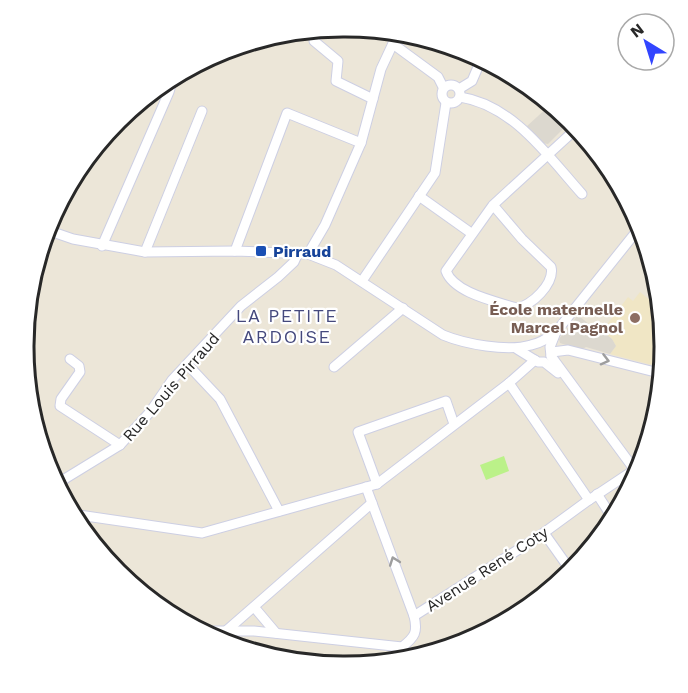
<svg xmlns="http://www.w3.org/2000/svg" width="688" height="693" font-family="'Work Sans',sans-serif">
<rect width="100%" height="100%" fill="#ece6d8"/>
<path fill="#f0e6c5" d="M640,292L656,305L664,347L660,367L610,354L616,346L612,339L602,331L628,297L633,301Z"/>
<path fill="#bbf189" d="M504,456L509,471L486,480L480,465Z"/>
<g fill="#dcd8cf">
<path d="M549,106L571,121L548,144L542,143L526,127Z"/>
<path d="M578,315L597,331L600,329L612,339L616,346L610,354L586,347L581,350L560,343L559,339Z"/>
</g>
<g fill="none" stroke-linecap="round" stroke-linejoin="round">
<defs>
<g id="minor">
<path d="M314,41L338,61L336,81L373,99"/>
<path d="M393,44L438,77L443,87"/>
<circle cx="451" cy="94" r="9"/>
<path d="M459,89L472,81L481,60"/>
<path d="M460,97C513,105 548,156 582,194"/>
<path d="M419,196L471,233"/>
<path d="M493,205L522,239L551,267C555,283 531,307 516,308C495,301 454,293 446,271L493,205L576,129"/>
<path d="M47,230L73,239L145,252L235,251L308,254L336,265L443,335C465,344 507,352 531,345C541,343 548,338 556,332"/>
<path d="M102,246L169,92L171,85"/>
<path d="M235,251L287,113L361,143"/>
<path d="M145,252L202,111"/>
<path d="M308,254L325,225L361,143L381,69L396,37"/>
<path d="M362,281L435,173L446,103"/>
<path d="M517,349L538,362H544L558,373"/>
<path d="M552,352L568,350L659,373"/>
<path d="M551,356L550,347L556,332L640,227"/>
<path d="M551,356L637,473"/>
<path d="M70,359L79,366L80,372L61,399L60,406L120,445"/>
<path d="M188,365L220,399L279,511"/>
<path d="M334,367L403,308"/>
<path d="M509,383L589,500"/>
<path d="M58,483L120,445L150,412L172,380L241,306L278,277L294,262L298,253"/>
<path d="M377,484L358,432L446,401L454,424"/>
<path d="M597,494L610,514"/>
<path d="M79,515L202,533L377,484L509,383L535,360"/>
<path d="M544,533L571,571"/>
<path d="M254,607L276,633"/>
<path d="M414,616L538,537L586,502L640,466"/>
<path d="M205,631H254L402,647C415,637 418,632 414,616L366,487"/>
<path d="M226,631L372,503"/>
</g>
</defs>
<use href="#minor" stroke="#cdcfe3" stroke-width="11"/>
<use href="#minor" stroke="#fff" stroke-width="9"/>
</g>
<defs><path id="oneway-chevron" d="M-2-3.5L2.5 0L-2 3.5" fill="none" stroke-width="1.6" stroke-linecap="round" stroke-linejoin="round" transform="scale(1.5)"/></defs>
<g stroke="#9e9e9e">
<use href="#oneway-chevron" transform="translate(605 360) rotate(14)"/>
<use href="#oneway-chevron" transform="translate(394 561) rotate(-110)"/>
</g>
<rect fill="#1a4fb4" stroke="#fff" stroke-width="2" x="255" y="245" width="12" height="12" rx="3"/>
<circle fill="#8d6e63" stroke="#fff" stroke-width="2" cx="635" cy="318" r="6"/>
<g text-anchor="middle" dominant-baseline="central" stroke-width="4.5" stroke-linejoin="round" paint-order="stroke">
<g font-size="16" font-weight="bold" fill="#164399" stroke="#fff" text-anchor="start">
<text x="273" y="251">Pirraud</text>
</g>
<g font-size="16" font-weight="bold" fill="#785e54" stroke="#fff" text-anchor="end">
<text x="623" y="309">École maternelle<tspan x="623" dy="18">Marcel Pagnol</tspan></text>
</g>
<g font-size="16" fill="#282828" stroke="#fff">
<text transform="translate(171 387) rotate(-49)">Rue Louis Pirraud</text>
<text transform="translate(487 569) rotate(-33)">Avenue René Coty</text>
</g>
<g font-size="18" letter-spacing="1.5" fill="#45497d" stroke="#fff">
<text x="287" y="315">LA PETITE<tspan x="287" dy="21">ARDOISE</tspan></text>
</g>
</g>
<path d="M0 0H688V693H0ZM343 37H345A309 309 0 0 1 654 346V347A309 309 0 0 1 345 656H343A309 309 0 0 1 34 347V346A309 309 0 0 1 343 37Z" fill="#fff" fill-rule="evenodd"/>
<path fill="none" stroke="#282828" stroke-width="3" d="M343 37H345A309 309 0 0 1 654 346V347A309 309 0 0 1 345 656H343A309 309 0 0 1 34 347V346A309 309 0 0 1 343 37Z"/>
<g transform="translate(646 42) rotate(322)"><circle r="28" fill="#ffffff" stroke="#a9a9a9" stroke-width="1.5"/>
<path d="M0-4.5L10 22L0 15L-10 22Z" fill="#3245ff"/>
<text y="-9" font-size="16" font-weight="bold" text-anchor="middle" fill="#282828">N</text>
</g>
</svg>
